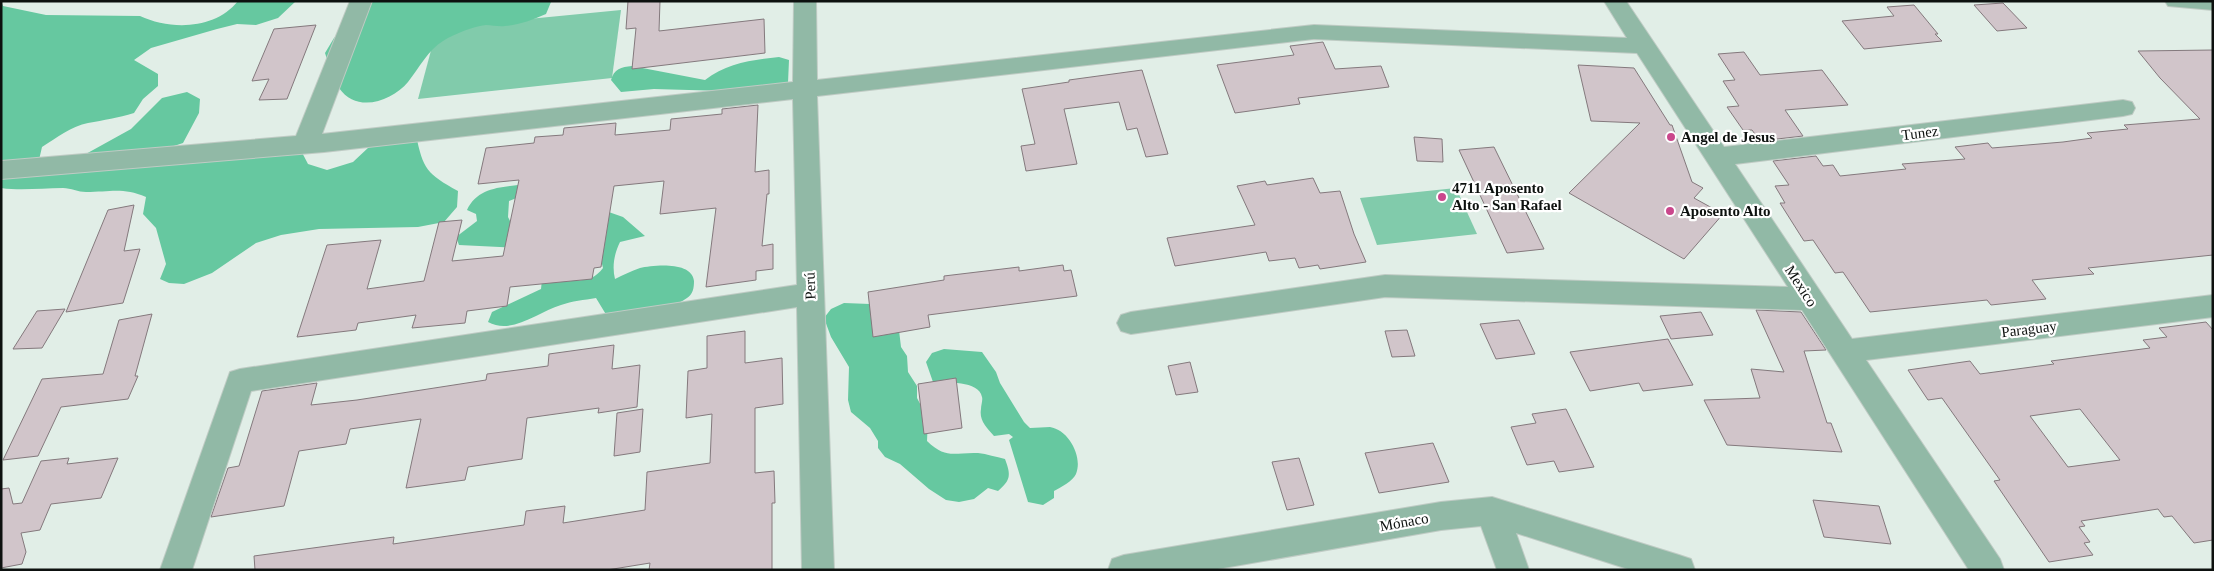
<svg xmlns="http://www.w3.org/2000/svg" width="2214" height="571" font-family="Georgia,serif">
<rect width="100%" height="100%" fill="#e1eee7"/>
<g fill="#81cbab">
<path d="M621,10L612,78L418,99L437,28Z"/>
<path d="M1456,188L1477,234L1377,245L1360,198Z"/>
</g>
<g fill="#66c8a0">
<path d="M1,1L3,6L46,15L140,16C170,30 215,30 238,1H296L278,18L256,25L237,24L217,29L151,48L134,60L158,74V86L143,99L134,113C118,118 104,120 88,123C72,126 56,138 42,147L39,160L84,155L131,129L162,98L187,92L200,99L199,113L183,143L159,151L232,152L278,138L296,141L308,164L327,170L353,162L369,147L416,135C423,169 427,174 458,191L457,207L444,222L418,227L319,229L281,235L256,243L212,273L184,284L169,283L160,279L166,264L156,228L143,214L146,197C123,187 110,192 86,192C78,192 71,188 63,188C42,188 22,191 1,188Z"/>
<path d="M357,1H555L551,2L546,14C532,20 519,25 505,26C499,27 492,25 486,25C474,26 454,34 443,41C428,50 419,68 408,82C392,101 357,114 339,88C332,78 329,65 325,53L334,38L362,11Z"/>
<path d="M779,57L789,60L788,83L724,91L654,89L621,92L611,80C614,69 621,67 632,66L705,80C727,63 752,60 779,57Z"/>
<path d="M528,184L532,192L509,201L508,217L512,225L603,210L623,217L645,236L620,242C614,254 612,267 615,279C623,275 631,271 640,268C654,265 692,261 694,281C694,288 693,294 687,298C665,313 636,316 610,321L596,298C584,300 572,301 561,305C538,312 512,335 488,322L492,312L541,289L543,270C565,277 586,290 603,268L599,252L459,245L456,237L477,221L476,214L467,210C478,186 504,187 528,184Z"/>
<path d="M844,303L870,304L898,322L901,347L907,356L908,372L917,386V398L928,419L927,441C947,460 954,452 978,453C987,454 996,457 1005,459C1011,475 1011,480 998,491L988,488L974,499L959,502L946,500L929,489L900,464L885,457L878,448V441L870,428L851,412L848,400L849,367L831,337L824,318L831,309Z"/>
<path d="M944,349L982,352L996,372L1000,383L1024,422L1030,428C1037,428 1044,427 1050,427C1069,430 1083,457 1076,474C1073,481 1061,487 1054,491V498L1043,505L1028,502L1009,440L1013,437L1009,434L994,436C986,427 979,420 981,409C981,405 983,400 982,397C979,380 946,383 933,382L926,362L932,353Z"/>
</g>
<g fill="#d1c5ca" stroke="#84797d" fill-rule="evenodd">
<path d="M628,1H660L659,31L764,19L765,53L632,69L636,28L626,29Z"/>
<path d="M2003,3L2027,28L1997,31L1974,5Z"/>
<path d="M1914,5L1938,34H1935L1942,41L1864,49L1842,21L1894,16L1887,7Z"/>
<path d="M316,25L287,99L259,100L269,79L252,81L274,29Z"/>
<path d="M1323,42L1335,69L1381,66L1389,87L1298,98L1300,104L1235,113L1217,65L1294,55L1290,46Z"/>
<path d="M2213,50V255L2088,268L2094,274L2032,280L2046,299L1991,305L1987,300L1870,312L1843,272L1835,273L1813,240L1804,241L1780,203H1785L1775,186L1789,185L1773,161L1816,156L1823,166L1833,165L1840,176L1906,169L1902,164L1965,159L1955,147L1988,143L1992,148L2063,142L2092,138L2087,133L2128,129L2124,125L2200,119L2160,78L2138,51Z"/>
<path d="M1744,52L1760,75L1822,70L1848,105L1785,110L1803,136L1760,141L1752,130H1743L1727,107L1739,106L1723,81L1735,80L1718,54Z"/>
<path d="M1578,65L1634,68L1670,125H1672L1692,182L1703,188L1694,198L1723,214L1684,259L1569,193L1640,123L1591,121Z"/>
<path d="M1142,70L1168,154L1146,157L1137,128L1127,130L1119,102L1064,109L1077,164L1026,171L1021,146L1035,144L1022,89L1069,82V80Z"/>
<path d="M758,105L755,172L769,170V194H767L762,246L773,244V269L756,271V280L706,287L716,208L660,214L664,181L614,186L601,267L594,268L592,279L510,287L507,306L467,311L465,323L412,328L416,315L358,323L356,330L297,337L327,245L381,240L367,289L424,281L439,222L462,220L452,261L503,256L519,180L478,184L486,148L534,143L535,137L563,135L564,128L616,123L615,135L670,130L671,119L722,114V109Z"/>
<path d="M1414,137L1442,139L1443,162L1417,161Z"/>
<path d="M1494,147L1544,249L1507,253L1459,150Z"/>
<path d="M1313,178L1320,193L1340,191L1354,234L1366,262L1320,269L1318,265L1299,268L1295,258L1269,261L1266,252L1175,266L1167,238L1255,225L1237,186L1265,181L1267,185Z"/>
<path d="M134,205L124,251L140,249L123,303L66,312L108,210Z"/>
<path d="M1063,265L1064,271L1071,270L1077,296L928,315L930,327L873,337L868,292L944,280V276L1019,267V271Z"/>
<path d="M65,309L42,348L13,349L37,311Z"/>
<path d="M1756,310L1801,312L1826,350L1804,351L1827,423H1831L1842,452L1727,445L1704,400L1760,398L1751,369L1784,372Z"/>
<path d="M1701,312L1713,335L1671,339L1660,316Z"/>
<path d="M152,314L135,376H138L128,399L61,407L38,456L3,460L42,379L103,374L119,320Z"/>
<path d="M1519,320L1535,354L1496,359L1480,324Z"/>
<path d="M2206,322L2213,330V540L2194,543L2172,516L2164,517L2158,509L2081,521L2085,526L2079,527L2090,542L2084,543L2093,555L2049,562L1994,481L2000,480L1942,398L1928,400L1908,370L1970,361L1980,374L2054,364L2051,361L2150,348L2143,340L2167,337L2159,328ZM2080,409L2120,460L2068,467L2030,416Z"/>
<path d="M1407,330L1415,356L1392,357L1385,331Z"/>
<path d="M745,331V363L782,358L783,404L755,408V473L774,471L775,503H772V570H649L650,563L607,570H255L254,556L394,537L393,544L524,525L526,511L565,506L563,523L645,510L647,472L710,463L712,414L686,418L688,371L707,368V336Z"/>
<path d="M1668,339L1693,385L1643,391L1639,383L1590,391L1570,352Z"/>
<path d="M614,345L612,369L640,365L637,407L598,413L599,408L527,418L522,459L468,467L465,480L406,488L421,419L350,429L346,444L299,451L284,506L211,517L228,468L239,466L262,391L317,383L311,405L357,400L486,380L487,374L548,366L549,354Z"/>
<path d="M1190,362L1198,392L1176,395L1168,366Z"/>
<path d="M956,378L962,428L924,434L918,384Z"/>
<path d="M643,409L640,452L614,456L617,413Z"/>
<path d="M1566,409L1594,467L1559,472L1554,461L1527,465L1511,427L1536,423L1532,414Z"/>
<path d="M1433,443L1449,482L1379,493L1365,453Z"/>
<path d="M69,458L67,464L118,458L101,498L51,504L40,530L21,533L26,552L22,564L1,568V489L9,488L13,504L22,503L41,461Z"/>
<path d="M1299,458L1314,505L1287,510L1272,462Z"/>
<path d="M1813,500L1879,506L1891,544L1824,537Z"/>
</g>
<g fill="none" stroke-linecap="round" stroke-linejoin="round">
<defs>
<g id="street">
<path d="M350,1H372L322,134L793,82L794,1H816L817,80L1314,25L1627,38L1604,1H1626L1724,147L2123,100L2132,102L2135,108L2132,114L2123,116L1735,164L1852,339L2213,295V317L1866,360L2000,559L2004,570H1969L1802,310L1385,297L1131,334L1121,331L1117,323L1121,315L1131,312L1385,275L1788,287L1637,53L1314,39L817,96L834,570H802L797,307L251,391L192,570H160L230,372L240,369L797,285L793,99L324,152L1,179V161L296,136Z"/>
<path d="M2165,1H2213V10L2168,6Z"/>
<path d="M1492,497L1679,555L1691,559L1695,570H1631L1516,533L1529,570H1497L1481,526L1441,530L1212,570H1108L1112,559L1124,555L1441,502Z"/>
</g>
</defs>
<use href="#street" stroke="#bfcbc4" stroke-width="2"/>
<use href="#street" fill="#91b9a6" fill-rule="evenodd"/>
</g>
<g fill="#ca478c" stroke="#fff" stroke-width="2">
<circle cx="1671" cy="137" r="5"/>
<circle cx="1442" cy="197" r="5"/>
<circle cx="1670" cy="211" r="5"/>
</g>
<g text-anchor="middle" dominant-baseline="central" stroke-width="4.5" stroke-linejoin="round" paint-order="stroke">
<g font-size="15" fill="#0d110f" stroke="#fff">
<text transform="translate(1920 133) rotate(-7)">Tunez</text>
<text transform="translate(810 286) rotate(-92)">Perú</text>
<text transform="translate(1801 286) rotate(57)">Mexico</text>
<text transform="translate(2029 329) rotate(-7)">Paraguay</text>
<text transform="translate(1404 522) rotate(-10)">Mónaco</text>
</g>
<g font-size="15" font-weight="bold" fill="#0d110f" stroke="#fff" text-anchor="start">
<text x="1681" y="137">Angel de Jesus</text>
<text x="1452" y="188">4711 Aposento<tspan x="1452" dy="17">Alto - San Rafael</tspan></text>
<text x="1680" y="211">Aposento Alto</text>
</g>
</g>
<rect width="2214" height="571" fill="none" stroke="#0d110f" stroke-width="5"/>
</svg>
